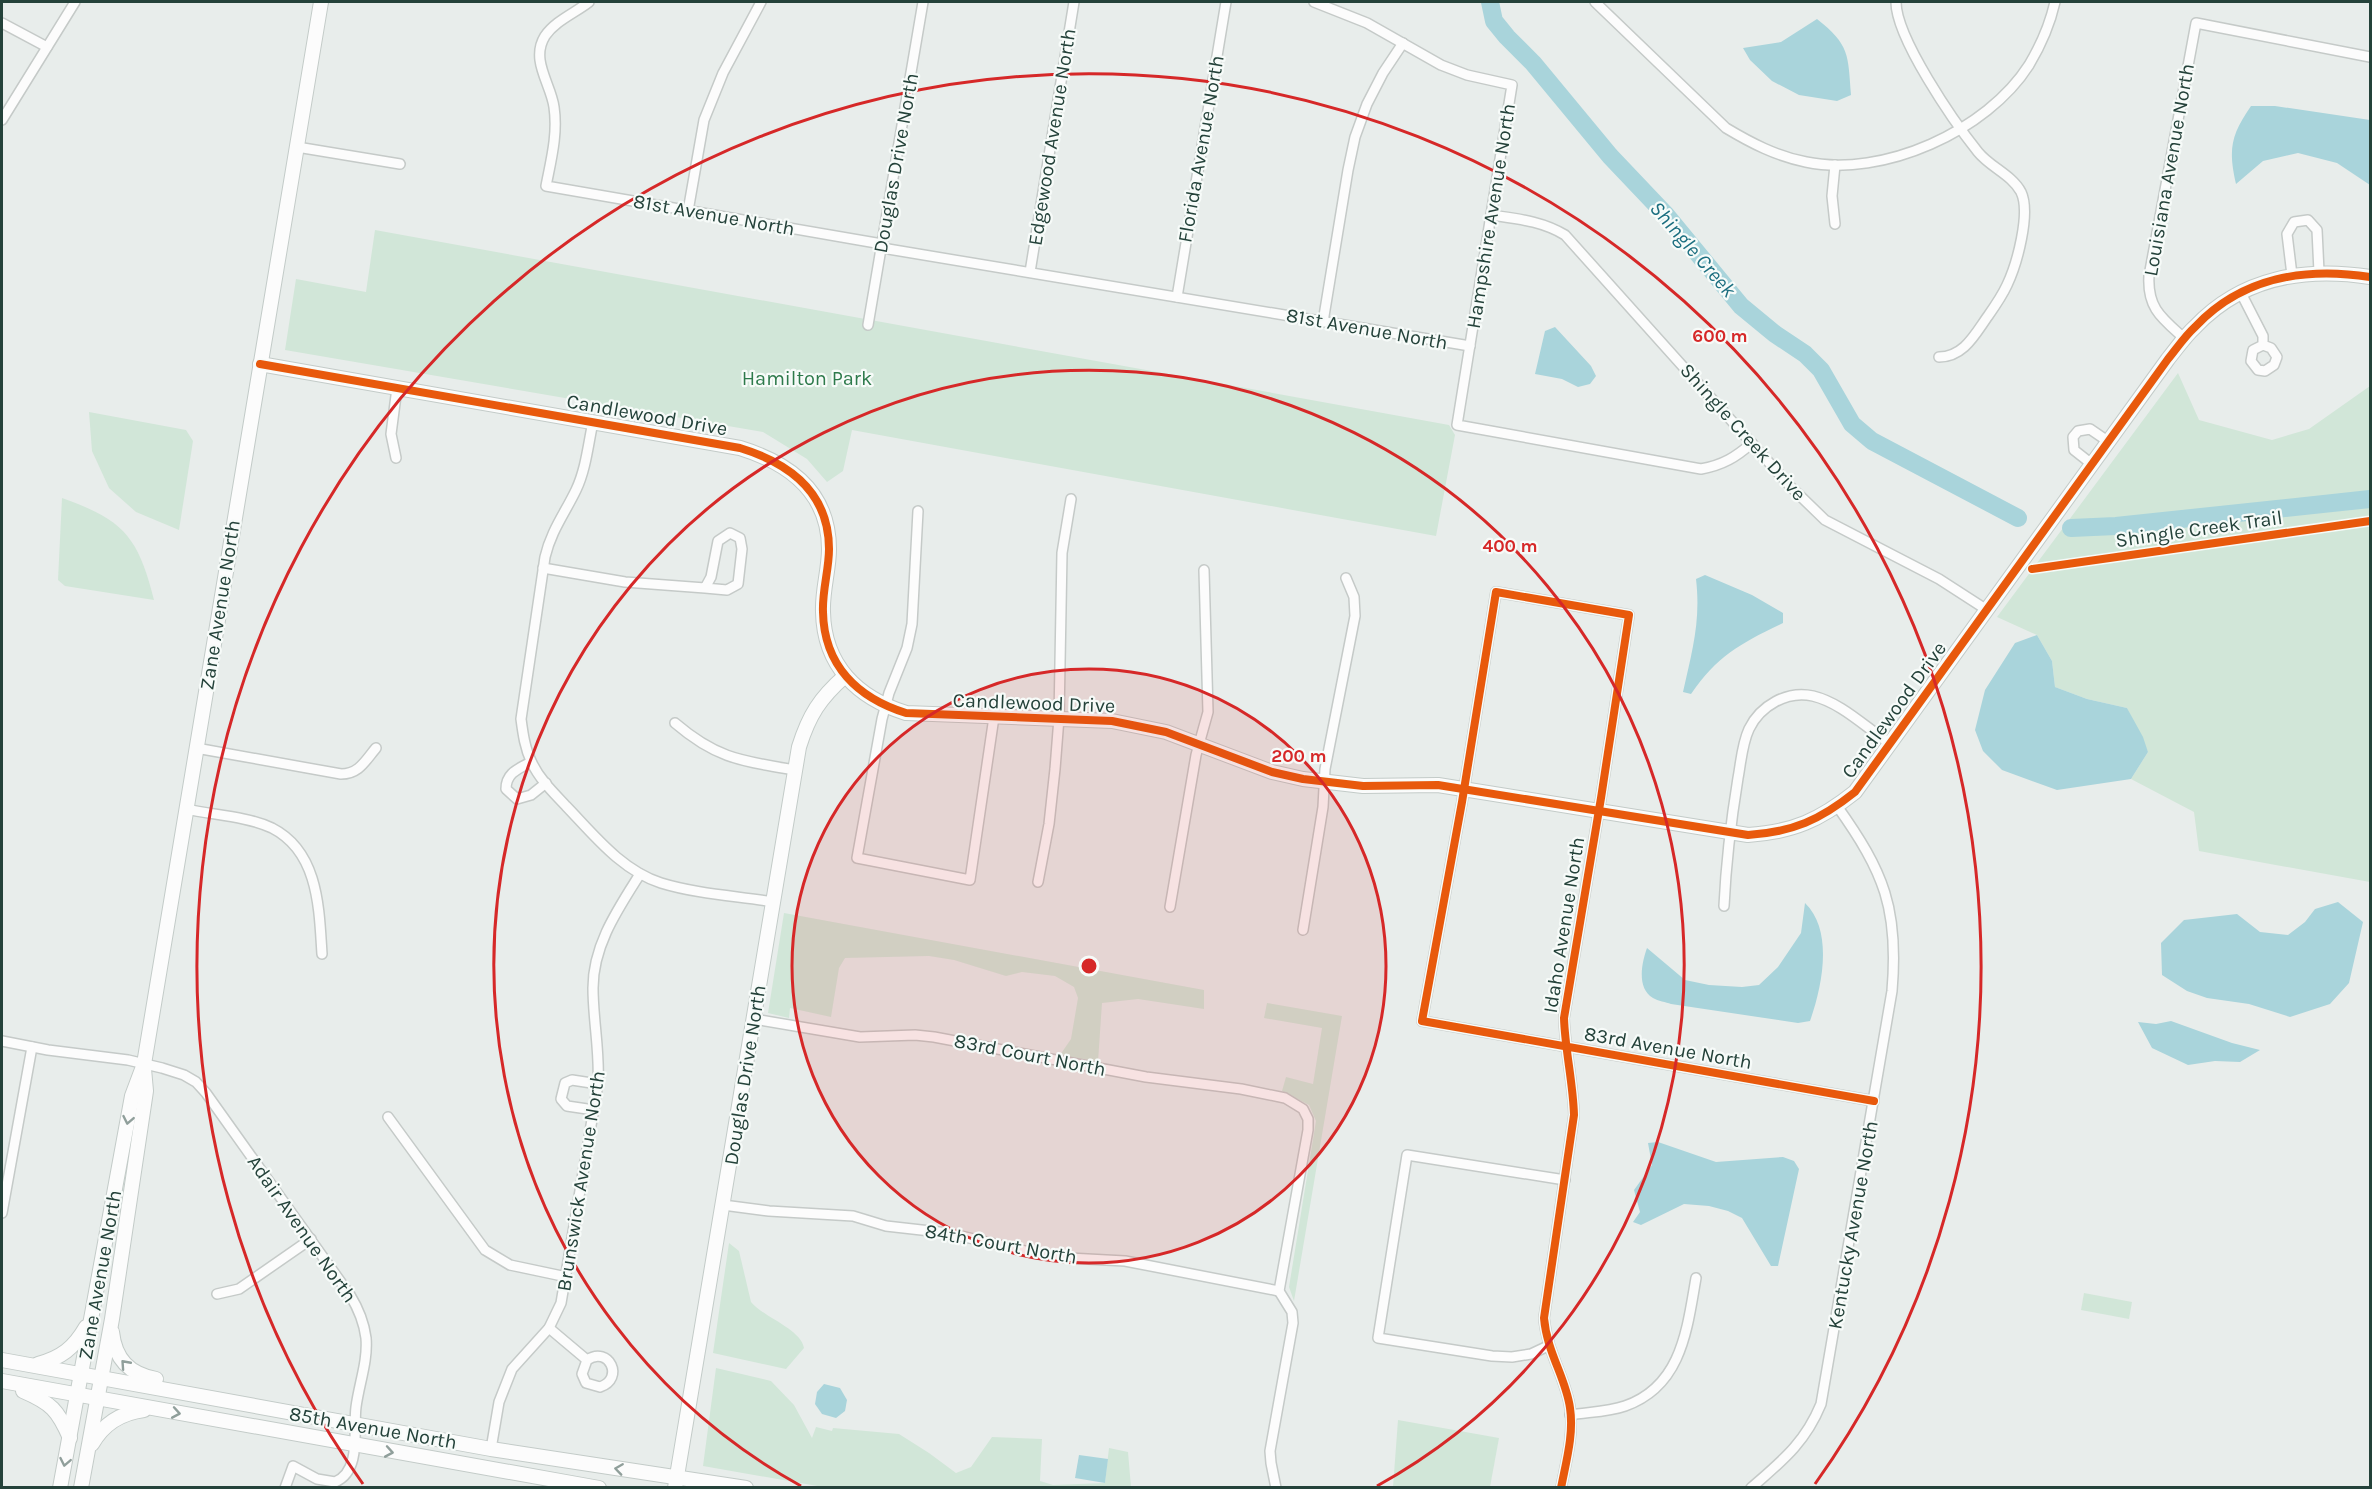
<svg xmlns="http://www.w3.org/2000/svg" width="2372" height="1489" font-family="Karla,sans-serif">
<rect width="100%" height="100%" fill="#e8edeb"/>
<g fill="#d1e6d8">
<path d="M375,230L1449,425L1455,435L1436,536L852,430L843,471L827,482L807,459L763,432L285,350L296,279L366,292Z"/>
<path d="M2178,373L2199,420L2272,440L2309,429L2370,386V882L2199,851L2194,812L2131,779L2148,752L2127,708L2087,699L2055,687L2052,661L2037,635L1997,617Z"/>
<path d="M89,412L186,430L193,441L179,530L136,512L109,488L92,451Z"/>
<path d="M62,498C124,520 138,537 154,600L65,586L58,580Z"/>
<path d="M784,913L1204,990V1009L1138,999L1102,1003L1098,1062L1060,1055L1071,1039L1078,998L1074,987L1055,976L1022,972L1006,976L954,960L929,956L845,958L839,968L831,1017L790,1008L789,1018L768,1013Z"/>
<path d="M1267,1003L1342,1016L1294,1301L1289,1287L1316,1121L1309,1105L1282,1091L1286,1077L1313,1084L1322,1028L1264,1018Z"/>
<path d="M729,1243L739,1251L751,1302C763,1317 801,1329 804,1348L786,1369L713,1353Z"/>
<path d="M2084,1293L2132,1302L2129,1319L2081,1310Z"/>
<path d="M716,1368L771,1381L794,1405L812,1438L816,1427L832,1431L833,1428L899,1434L929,1453L956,1473L971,1467L992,1437L1042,1439L1040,1481L1053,1485L1105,1483L1109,1448L1128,1452L1131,1487H823L703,1466Z"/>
<path d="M1398,1420L1499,1438L1490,1487H1393Z"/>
</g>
<g fill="#a9d4db">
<path d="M1817,19C1850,45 1848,55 1851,95L1837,101L1799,95L1772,81L1750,60L1743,48L1781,42Z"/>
<path d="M2251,106H2275L2370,120V185L2337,163L2298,153L2263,161L2236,184C2228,149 2231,135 2251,106Z"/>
<path d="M1555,327L1591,366L1596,376L1590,384L1578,387L1562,379L1535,374L1545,331Z"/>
<path d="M1705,575L1752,595L1783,613V623C1741,643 1717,656 1691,694L1683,692C1692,652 1701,621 1696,579Z"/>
<path d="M2037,635L2052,661L2055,687L2087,699L2127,708L2143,737L2148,752L2131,779L2057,790L2002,770L1983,751L1975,730L1985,690L2015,643Z"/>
<path d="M2338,902L2363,922L2349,983L2330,1004L2290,1017L2249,1004L2207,998L2187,991L2162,975L2161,943L2184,920L2237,914L2260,932L2288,935L2305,922L2315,909Z"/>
<path d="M1805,903C1834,931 1822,987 1810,1021L1798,1023L1671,1004C1666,1002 1658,1001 1653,998C1636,988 1642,962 1647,948L1685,980L1709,985L1742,987L1759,985L1778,967L1801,933Z"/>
<path d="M2171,1021L2232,1043L2260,1050L2240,1062L2215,1061L2188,1065L2152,1048L2138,1022L2156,1024Z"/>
<path d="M1658,1142L1716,1162L1783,1157L1794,1161L1799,1169L1778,1266H1771L1742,1218L1728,1211L1709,1206L1684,1204L1641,1225L1633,1222L1640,1212L1634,1190L1652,1165L1648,1143Z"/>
<path d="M824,1384L840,1388L847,1400L845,1411L836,1418L822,1414L815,1404L817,1392Z"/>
<path d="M1079,1455L1108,1459L1105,1483L1075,1478Z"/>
</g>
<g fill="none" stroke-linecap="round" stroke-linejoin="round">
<g stroke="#a9d4db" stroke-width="18">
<path d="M1490,2L1494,21L1507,37L1533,63L1610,156L1666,215L1741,306L1775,334L1805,354L1821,370L1852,424L1872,441L2018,518"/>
<path d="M2071,528L2116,526L2370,499"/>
</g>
<defs>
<g id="street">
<path d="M589,2C575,13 555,21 545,36C530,60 551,84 554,107C558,134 551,160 546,186L882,244"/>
<path d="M1314,2L1367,23L1441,65L1467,75L1512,85L1457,425L1701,469C1723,465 1736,457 1752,443"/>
<path d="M1595,2L1726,128C1751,143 1776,156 1806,162C1883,178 1987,131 2029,65C2041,45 2050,24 2055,2"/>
<path d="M1896,2C1896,38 1954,122 1978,152C1990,167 2012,175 2021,192C2031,213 2017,264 2007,285C2002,296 1995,306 1988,316C1975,334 1964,357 1939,357"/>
<path d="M2,23L47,47"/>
<path d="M2,120L75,2"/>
<path d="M297,147L400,164"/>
<path d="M1835,165L1832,196L1835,224"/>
<path d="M688,211L704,120L723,73L761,2"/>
<path d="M1491,215C1518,219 1542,221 1565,235L1791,487L1825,520L1939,579L1987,610"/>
<path d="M882,248L1470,346"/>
<path d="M1030,272L1074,2"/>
<path d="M2292,275L2287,234L2294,222L2308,220L2317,230L2319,272"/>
<path d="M2241,293L2263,336V345L2253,350L2251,361L2258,370L2265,371L2274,365L2277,357L2271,348L2263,345"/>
<path d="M1177,297L1226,2"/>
<path d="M1323,322L1348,170L1355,137L1367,104L1383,73L1403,43"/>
<path d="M868,325L923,2"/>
<path d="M2185,339C2163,319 2147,309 2149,276L2196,23L2370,57"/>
<path d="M593,422C588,445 586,469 576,490C565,513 551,531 545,557L521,719C523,734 525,749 532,763C540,780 554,793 566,806C594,835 621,870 661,883C697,894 737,896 774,902"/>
<path d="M396,458L391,434L397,388"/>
<path d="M2093,465L2074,450L2073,437L2078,431L2090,429L2109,442"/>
<path d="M918,511L912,624L907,648L889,693L882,719L857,858L970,880L994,717"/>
<path d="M543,568L625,582L705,588L711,577L718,541L730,533L740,538L742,549L738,584L727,590L705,588"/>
<path d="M675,723C717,759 742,761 795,770"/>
<path d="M196,748L341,774C359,774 365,761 376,748"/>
<path d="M531,762C518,769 506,773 506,789L517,799L531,795L546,783"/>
<path d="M186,809C213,815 246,816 272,828C319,852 319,909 322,954"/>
<path d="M1038,882L1049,824L1055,769L1059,718L1062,553L1071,499"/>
<path d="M1724,906C1726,863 1731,821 1738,778C1741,762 1742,744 1749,729C1760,706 1787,690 1813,696C1842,703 1866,728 1891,744"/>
<path d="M1170,907L1196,755L1208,712L1204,570"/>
<path d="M1303,930L1323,807L1325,769L1355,616L1354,597L1346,578"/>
<path d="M754,1019L860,1037L915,1035L934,1037L1146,1077L1241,1089L1285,1098L1303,1109L1308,1119V1130L1279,1291L1292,1312L1293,1323L1270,1451L1271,1463L1276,1488"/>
<path d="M2,1041L48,1050L128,1060L162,1068L184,1075L196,1082L206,1093L350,1295C358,1308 364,1322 366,1338C368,1361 359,1384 356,1407C353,1429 362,1471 335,1482L317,1479L293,1466L285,1488"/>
<path d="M594,1110L567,1106L561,1099L565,1083L572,1080L598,1084"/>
<path d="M388,1117L485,1250L510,1265L567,1277"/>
<path d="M723,1205L769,1211L853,1216L886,1226L948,1233L1038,1254L1069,1258L1125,1261L1279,1291"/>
<path d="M2,1213L32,1047"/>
<path d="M217,1294L239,1289L311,1239"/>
<path d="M549,1328L587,1360L582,1374L586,1383L600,1387C625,1379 609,1345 587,1360"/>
<path d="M1548,1346L1531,1354L1512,1357L1492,1356L1378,1338L1407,1155L1565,1180"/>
<path d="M1570,1415C1588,1412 1608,1412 1625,1406C1682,1386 1687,1329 1696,1278"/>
<path d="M491,1449L499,1402L512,1369L549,1328L561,1303L598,1084C600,1052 593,1020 593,988C593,945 618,909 640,874"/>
<path d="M1561,1488C1566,1462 1574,1434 1570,1408C1566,1378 1547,1353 1544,1318L1574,1115C1573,1082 1565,1050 1564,1018L1601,798L1629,615L1496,592L1462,802L1422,1021L1874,1101"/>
<path d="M1751,1488C1782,1461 1805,1443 1821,1404L1892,991C1899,909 1884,872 1837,806"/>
</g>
<g id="secondary">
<path d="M260,364L740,448C789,463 829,492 829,549C829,570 822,591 823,612C824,666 858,698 906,713L1112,721L1166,732L1272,772L1303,779L1363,786L1438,785L1748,835C1793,832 1820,820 1855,792L2168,359C2177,348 2185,336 2195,327C2242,277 2306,267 2370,277"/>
<path d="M112,1332C115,1359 129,1374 156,1379"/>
<path d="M2,1360L491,1449L746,1488"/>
<path d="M38,1364C61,1358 74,1348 86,1327"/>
<path d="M2,1381L599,1488"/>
<path d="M23,1391C51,1403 58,1410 70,1438"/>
<path d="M92,1444C104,1423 121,1413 144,1410"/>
<path d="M60,1488L132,1096L144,1064L321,2"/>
<path d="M81,1488L112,1319L146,1091L144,1069"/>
<path d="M675,1488L799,747C809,715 820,698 845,676"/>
</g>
</defs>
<use href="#street" stroke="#c5cac8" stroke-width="12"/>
<use href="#secondary" stroke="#c3cbc8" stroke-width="16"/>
<use href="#street" stroke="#fcfcfc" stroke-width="9"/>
<use href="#secondary" stroke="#fcfcfc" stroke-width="14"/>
<defs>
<g id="cycleway">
<path d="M260,364L740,448C789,463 829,492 829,549C829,570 822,591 823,612C824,666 858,698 906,713L1112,721L1166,732L1272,772L1303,779L1363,786L1438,785L1748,835C1793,832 1820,820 1855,792L2168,359C2177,348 2185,336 2195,327C2242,277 2306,267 2370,277"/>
<path d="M2032,569L2370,521"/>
<path d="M1561,1488C1566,1462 1574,1434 1570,1408C1566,1378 1547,1353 1544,1318L1574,1115C1573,1082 1565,1050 1564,1018L1601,798L1629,615L1496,592L1462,802L1422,1021L1874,1101"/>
</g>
</defs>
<use href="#cycleway" stroke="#f7fbf9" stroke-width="11"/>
<use href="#cycleway" stroke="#e8590c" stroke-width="8"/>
</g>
<defs><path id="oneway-chevron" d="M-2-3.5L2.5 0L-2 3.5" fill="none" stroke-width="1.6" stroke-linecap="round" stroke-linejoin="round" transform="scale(1.5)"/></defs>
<g stroke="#909f9b">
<use href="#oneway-chevron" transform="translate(128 1120) rotate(101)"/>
<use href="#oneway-chevron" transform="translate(125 1364) rotate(-132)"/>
<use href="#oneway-chevron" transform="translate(176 1413) rotate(10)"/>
<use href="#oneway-chevron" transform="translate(389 1452) rotate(10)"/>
<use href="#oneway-chevron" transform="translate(65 1462) rotate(101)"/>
<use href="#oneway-chevron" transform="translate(619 1469) rotate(-172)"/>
</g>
<circle cx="1089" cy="966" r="297" fill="#d62828" fill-opacity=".12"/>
<g fill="none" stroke="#d62828" stroke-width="3">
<circle cx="1089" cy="966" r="297"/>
<path d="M801 1486A595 595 0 1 1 1377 1486"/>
<path d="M363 1484A892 892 0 1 1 1815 1484"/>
</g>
<g text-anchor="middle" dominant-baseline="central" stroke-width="4.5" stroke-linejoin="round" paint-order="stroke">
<g font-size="20" fill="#24423a" stroke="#f7fbf9">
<text transform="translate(1052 137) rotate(-81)">Edgewood Avenue North</text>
<text transform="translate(1201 149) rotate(-80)">Florida Avenue North</text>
<text transform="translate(896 163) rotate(-80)">Douglas Drive North</text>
<text transform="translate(2169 170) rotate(-80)">Louisiana Avenue North</text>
<text transform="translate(714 215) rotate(10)">81st Avenue North</text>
<text transform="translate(1491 216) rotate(-81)">Hampshire Avenue North</text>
<text transform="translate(1367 329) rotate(10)">81st Avenue North</text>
<text transform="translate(647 415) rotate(10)">Candlewood Drive</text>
<text transform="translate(1743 432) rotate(48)">Shingle Creek Drive</text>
<text transform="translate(2199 529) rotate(-8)">Shingle Creek Trail</text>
<text transform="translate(220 605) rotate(-81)">Zane Avenue North</text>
<text transform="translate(1034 703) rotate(2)">Candlewood Drive</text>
<text transform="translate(1894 710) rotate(-54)">Candlewood Drive</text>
<text transform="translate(1564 925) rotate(-81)">Idaho Avenue North</text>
<text transform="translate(1668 1048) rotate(10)">83rd Avenue North</text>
<text transform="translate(1030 1055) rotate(11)">83rd Court North</text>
<text transform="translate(745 1075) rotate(-81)">Douglas Drive North</text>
<text transform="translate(581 1181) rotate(-81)">Brunswick Avenue North</text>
<text transform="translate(1853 1225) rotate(-80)">Kentucky Avenue North</text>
<text transform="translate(302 1229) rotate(55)">Adair Avenue North</text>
<text transform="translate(1001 1244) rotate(10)">84th Court North</text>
<text transform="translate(100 1275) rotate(-80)">Zane Avenue North</text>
<text transform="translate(373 1428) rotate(10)">85th Avenue North</text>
</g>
<g font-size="20" fill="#2d7a4b" stroke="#f7fbf9">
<text x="807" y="378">Hamilton Park</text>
</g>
<g font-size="21" font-style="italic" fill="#1c6f80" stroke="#f7fbf9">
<text transform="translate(1693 249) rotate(49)">Shingle Creek</text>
</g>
</g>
<circle cx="1089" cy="966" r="9" fill="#d62828" stroke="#f7fbf9" stroke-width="3"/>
<g font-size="18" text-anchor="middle" font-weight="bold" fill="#d62828" stroke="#f7fbf9" stroke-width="4.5" stroke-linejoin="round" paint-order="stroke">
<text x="1720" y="342">600 m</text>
<text x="1510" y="552">400 m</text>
<text x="1299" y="762">200 m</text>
</g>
<rect width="2372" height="1489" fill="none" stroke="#24423a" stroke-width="6"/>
</svg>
